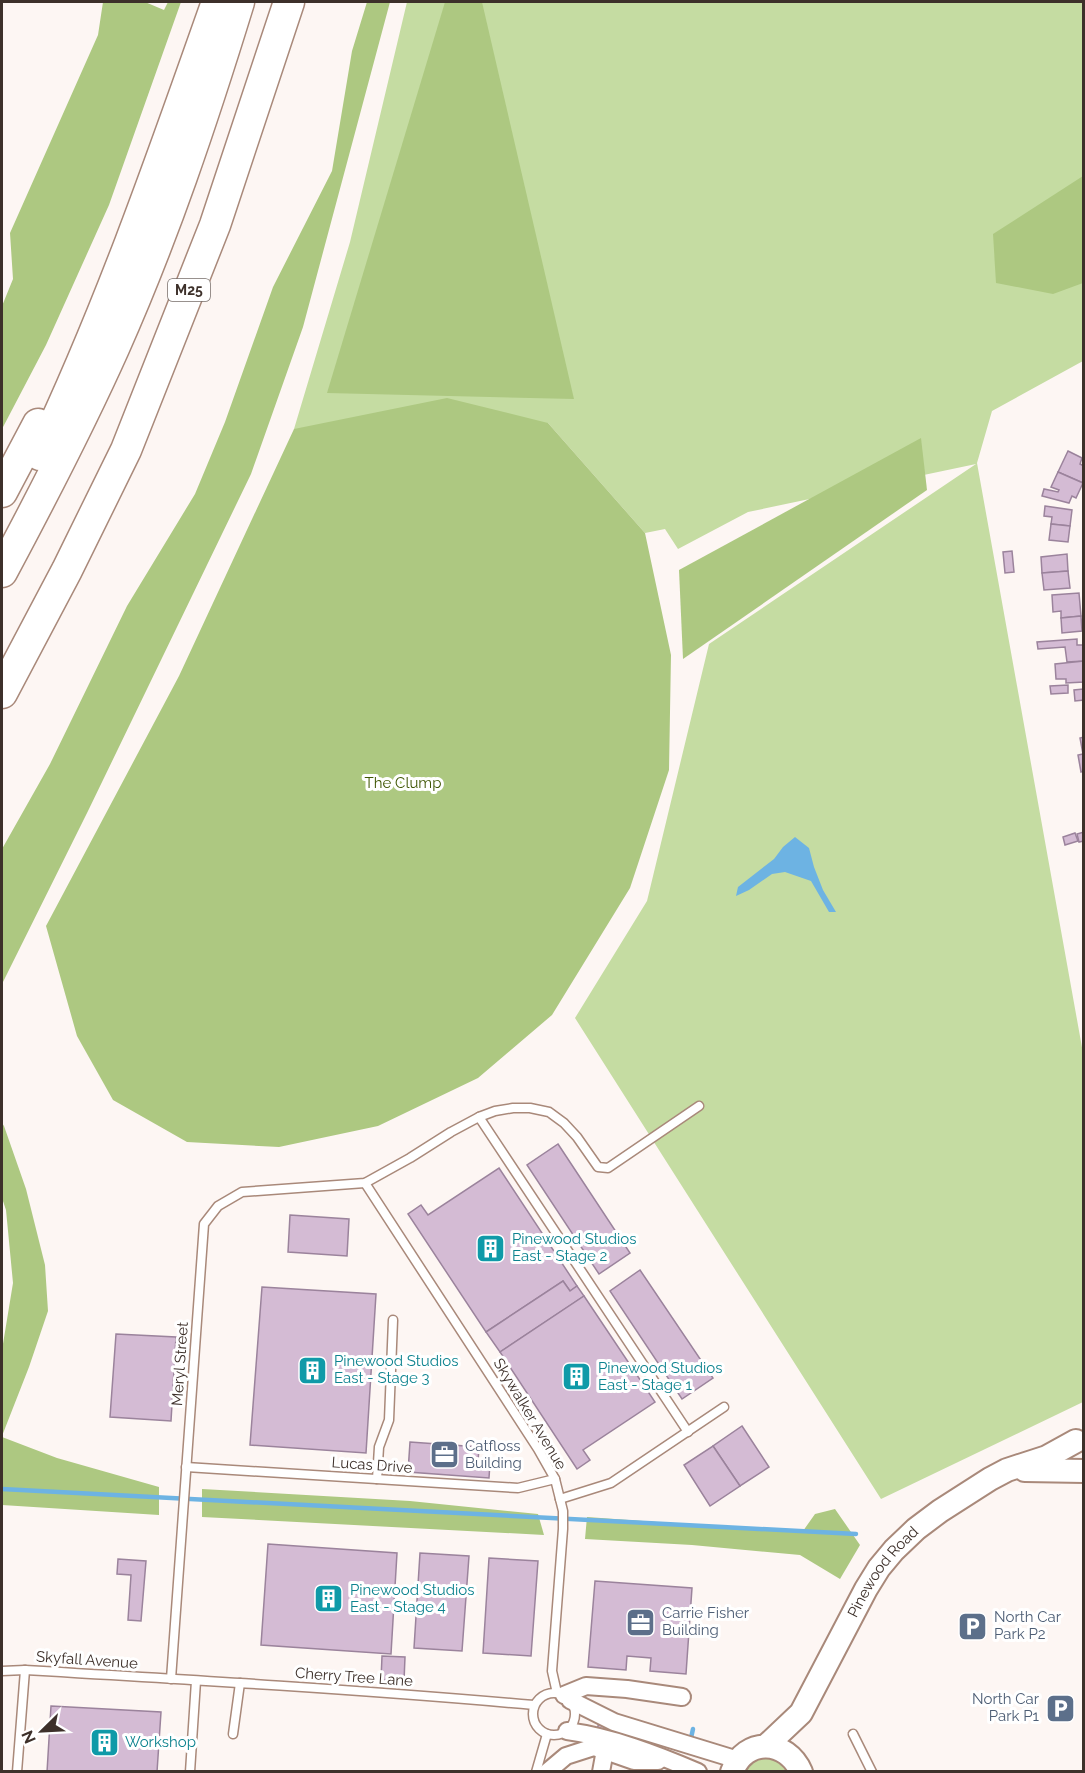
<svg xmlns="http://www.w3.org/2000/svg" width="1085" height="1773" font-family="Raleway,sans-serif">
<rect width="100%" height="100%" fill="#fdf6f3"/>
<g fill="#c5dca2">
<path d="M407,2H1083V361L992,411L977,463L1083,1053V1402L881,1499L575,1018L647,901L709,644L976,464L748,512L678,549L665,529L645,533L548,423L294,429L350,242Z"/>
<path d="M772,1757L792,1772H742L754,1759Z"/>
</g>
<g fill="#adc881">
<path d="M103,2H145L164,10L168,2H181L109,205L46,345L2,429V306L13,279L10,233L98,35Z"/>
<path d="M367,2H390L303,327L251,474L88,811L2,984V849L50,764L127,606L195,494L225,422L273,287L332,171L352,51Z"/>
<path d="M445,2H482L574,399L327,393Z"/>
<path d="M1083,176V283L1053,294L996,283L993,234Z"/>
<path d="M447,398L548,423L645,533L671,655L669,770L630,888L552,1015L478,1078L378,1126L279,1147L187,1142L113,1100L77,1036L46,926L179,676L294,429Z"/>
<path d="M921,438L927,490L683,659L679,570Z"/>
<path d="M2,1123L4,1126L26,1189L45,1265L48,1311L29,1367L2,1436V1350L13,1283L6,1210L2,1198Z"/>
<path d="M2,1437L57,1458L159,1487V1515L2,1505Z"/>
<path d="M202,1489L410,1501L538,1514L544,1535L202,1517Z"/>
<path d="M835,1509L860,1545L840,1579L800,1555L692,1545L585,1539L587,1517L741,1528L803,1531L815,1514Z"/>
</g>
<path fill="#6db3e3" d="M795,837L809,848L814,867L823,890L836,912H829L811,881L785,872L772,874L749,890L736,896L738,887L774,859L783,847Z"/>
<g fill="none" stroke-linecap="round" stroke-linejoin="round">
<g stroke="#6db3e3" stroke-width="4.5">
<path d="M2,1489L856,1534"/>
<path d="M691,1738L693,1729"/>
</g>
</g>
<g fill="#d4bbd4" stroke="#9b839c" stroke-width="1.5">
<path d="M1068,451L1082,458L1080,464L1084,466L1083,483L1058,472Z"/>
<path d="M1058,472L1083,483L1076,498L1072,496L1069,503L1042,496L1044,489L1058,492L1059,490L1051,487Z"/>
<path d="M1045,506L1072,510L1070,526L1051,524L1052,517L1044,516Z"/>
<path d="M1051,524L1070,526L1068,542L1049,540Z"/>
<path d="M1012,551L1014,572L1005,573L1003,552Z"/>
<path d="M1067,554L1068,571L1042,573L1041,557Z"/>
<path d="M1068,571L1070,588L1044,590L1042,573Z"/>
<path d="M1079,593L1081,616L1061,618V611L1053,612L1052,595Z"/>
<path d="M1081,616L1082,631L1062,633L1061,618Z"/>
<path d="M1077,639V645H1084V661L1067,662L1065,647L1038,649L1037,642Z"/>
<path d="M1084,661V682L1066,683V679H1056L1055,664Z"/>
<path d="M1068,685V693L1051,694L1050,686Z"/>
<path d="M1083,689L1084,700L1075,701L1074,690Z"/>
<path d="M1084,737V754H1083L1080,738Z"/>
<path d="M1083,754L1084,771L1081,772L1078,755Z"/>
<path d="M1084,832V841L1079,842L1077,834Z"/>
<path d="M1075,833L1078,841L1065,845L1063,837Z"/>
<path d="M558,1144L630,1253L599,1274L527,1165Z"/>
<path d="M499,1168L577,1286L570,1291L563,1281L486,1332L408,1214L421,1205L428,1215Z"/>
<path d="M290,1215L349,1219L347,1256L288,1252Z"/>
<path d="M640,1270L713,1378L682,1399L610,1291Z"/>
<path d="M563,1281L570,1291L577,1286L584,1296L500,1352L486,1332Z"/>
<path d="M262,1287L376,1294L366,1453L250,1445Z"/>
<path d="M584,1296L655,1402L583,1450L590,1460L577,1469L500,1352Z"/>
<path d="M116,1334L176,1337L171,1421L110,1417Z"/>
<path d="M742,1426L769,1467L740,1486L713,1446Z"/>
<path d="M410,1442L479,1447L478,1462L490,1463L489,1478L408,1472Z"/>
<path d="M713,1446L740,1486L710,1506L684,1465Z"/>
<path d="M268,1544L397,1553L391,1654L261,1645Z"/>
<path d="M420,1553L469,1556L462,1651L414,1648Z"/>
<path d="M489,1558L538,1561L531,1656L483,1653Z"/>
<path d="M118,1559L146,1561L141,1621L128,1620L131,1575L117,1574Z"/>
<path d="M595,1581L692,1588L686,1674L650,1671L651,1658L627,1656L626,1670L588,1667Z"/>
<path d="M382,1656L405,1657L404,1681L381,1680Z"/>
<path d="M51,1706L161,1712L157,1772H47Z"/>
<path d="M599,1723L607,1726L605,1732L597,1729Z"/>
</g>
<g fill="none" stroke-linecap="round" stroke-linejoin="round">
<defs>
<g id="lane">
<path d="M479,1117L688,1432"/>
<path d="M365,1183L538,1449L555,1479L563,1511V1529L552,1671L557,1693"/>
<path d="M186,1467L518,1488L555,1479"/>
<path d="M377,1479L379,1447L389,1420L393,1320"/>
<path d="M560,1499L611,1483L724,1407"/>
<path d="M2,1671L25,1670C195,1680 365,1690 534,1705"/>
<path d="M171,1679L204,1224L218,1206L242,1192L365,1183L410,1158L451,1132L479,1117L495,1111L513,1108H530L549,1112L564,1123L577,1137L598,1167L608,1168L699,1106"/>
<circle cx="554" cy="1714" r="21"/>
<path d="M233,1734L240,1683"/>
<path d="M853,1734L872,1772"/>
<path d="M17,1772L25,1670"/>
<path d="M190,1772L196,1681"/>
<path d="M536,1772L547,1734"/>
</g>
<g id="street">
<path d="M564,1695L586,1686L627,1689L682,1697"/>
<path d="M570,1700L614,1722L738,1760"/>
<path d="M567,1731C612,1737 656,1754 698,1772"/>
<path d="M547,1772L566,1756L594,1747L634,1761H658"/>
<path d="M601,1772L605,1750"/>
</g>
<g id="secondary">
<path d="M1025,1470L1084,1471"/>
<path id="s1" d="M766,1746L801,1713L866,1589L879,1568L894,1550L916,1529L940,1511L990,1479L1007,1470L1047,1457L1076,1441"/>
<path d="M732,1772C745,1737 787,1739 801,1772"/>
</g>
<g id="highway">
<path d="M40,455C110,308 163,155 217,2"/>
<path d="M2,492L38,424"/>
<path d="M2,572C41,499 80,424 114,348C164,236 203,119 239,2"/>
<path d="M2,693L67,570L126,450L215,225L289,2"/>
</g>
</defs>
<use href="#lane" stroke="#a9897a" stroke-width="11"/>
<use href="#street" stroke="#a9897a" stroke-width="20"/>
<use href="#secondary" stroke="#a9897a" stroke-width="26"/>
<use href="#highway" stroke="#a9897a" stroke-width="33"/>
<use href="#lane" stroke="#fff" stroke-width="8"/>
<use href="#street" stroke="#fff" stroke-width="16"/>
<use href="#secondary" stroke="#fff" stroke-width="22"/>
<use href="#highway" stroke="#fff" stroke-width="30"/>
</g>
<defs>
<symbol id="building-square" viewBox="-11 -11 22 22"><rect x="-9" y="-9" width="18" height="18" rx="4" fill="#0f9aa8" stroke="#fff"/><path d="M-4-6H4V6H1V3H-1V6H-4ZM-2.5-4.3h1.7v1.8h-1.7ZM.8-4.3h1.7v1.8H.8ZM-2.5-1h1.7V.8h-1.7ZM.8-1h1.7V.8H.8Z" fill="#fff"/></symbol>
<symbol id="office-square" viewBox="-11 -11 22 22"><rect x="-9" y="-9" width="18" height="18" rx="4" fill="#5c6f8a" stroke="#fff"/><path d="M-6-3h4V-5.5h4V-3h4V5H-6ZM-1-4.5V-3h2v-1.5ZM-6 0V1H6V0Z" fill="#fff"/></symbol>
<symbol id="parking-square" viewBox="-11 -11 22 22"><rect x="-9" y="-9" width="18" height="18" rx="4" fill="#5c6f8a" stroke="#fff"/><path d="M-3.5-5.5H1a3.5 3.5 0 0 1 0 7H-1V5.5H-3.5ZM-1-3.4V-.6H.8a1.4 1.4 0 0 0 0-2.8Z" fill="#fff"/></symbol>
</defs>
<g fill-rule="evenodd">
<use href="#building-square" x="474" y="1232" width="33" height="33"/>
<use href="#building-square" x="296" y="1354" width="33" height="33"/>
<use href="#building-square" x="560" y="1360" width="33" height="33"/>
<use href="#office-square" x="428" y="1438" width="33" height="33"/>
<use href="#building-square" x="312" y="1582" width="33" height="33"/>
<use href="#office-square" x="624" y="1606" width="33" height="33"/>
<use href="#parking-square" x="956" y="1610" width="33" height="33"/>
<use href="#parking-square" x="1044" y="1692" width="33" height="33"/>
<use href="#building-square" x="88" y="1726" width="33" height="33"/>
</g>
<g text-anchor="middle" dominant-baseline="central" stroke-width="6" stroke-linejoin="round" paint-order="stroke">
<rect fill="#fff" stroke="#776e6a" stroke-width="1.5" x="168" y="279" width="42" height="22" rx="4.5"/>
<g font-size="14" font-weight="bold" fill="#3d302a">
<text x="189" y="290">M25</text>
</g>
<g font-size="15" fill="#3e5503" stroke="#fff">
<text x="403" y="783">The Clump</text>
</g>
<g font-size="15" fill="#0d838f" stroke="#fff" text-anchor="start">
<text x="512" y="1239">Pinewood Studios<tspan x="512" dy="17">East - Stage 2</tspan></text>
<text x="334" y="1361">Pinewood Studios<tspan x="334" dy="17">East - Stage 3</tspan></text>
<text x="598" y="1368">Pinewood Studios<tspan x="598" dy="17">East - Stage 1</tspan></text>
<text x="350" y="1590">Pinewood Studios<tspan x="350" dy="17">East - Stage 4</tspan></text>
<text x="125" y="1742">Workshop</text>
</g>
<g font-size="15" fill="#3d302a" stroke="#fff">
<text transform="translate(180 1364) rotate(-86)">Meryl Street</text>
<text transform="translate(530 1414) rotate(59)">Skywalker Avenue</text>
<text transform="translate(372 1465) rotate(4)">Lucas Drive</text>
<text stroke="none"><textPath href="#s1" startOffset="212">Pinewood Road</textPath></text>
<text transform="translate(87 1660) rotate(4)">Skyfall Avenue</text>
<text transform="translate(354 1677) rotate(4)">Cherry Tree Lane</text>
</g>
<g font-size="15" fill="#4e5e75" stroke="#fff" text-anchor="start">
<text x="465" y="1446">Catfloss<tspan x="465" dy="17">Building</tspan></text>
<text x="662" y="1613">Carrie Fisher<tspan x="662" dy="17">Building</tspan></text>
<text x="994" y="1617">North Car<tspan x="994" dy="17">Park P2</tspan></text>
<text x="1039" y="1699" text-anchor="end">North Car<tspan x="1039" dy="17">Park P1</tspan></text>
</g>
</g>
<rect width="1085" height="1773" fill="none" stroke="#3d302a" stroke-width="6"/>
<g transform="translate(42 1731) rotate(246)" stroke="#ffffff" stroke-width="4.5" paint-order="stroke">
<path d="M0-4.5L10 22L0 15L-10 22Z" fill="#3d302a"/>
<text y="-9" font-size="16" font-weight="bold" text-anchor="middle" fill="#3d302a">N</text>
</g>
</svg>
